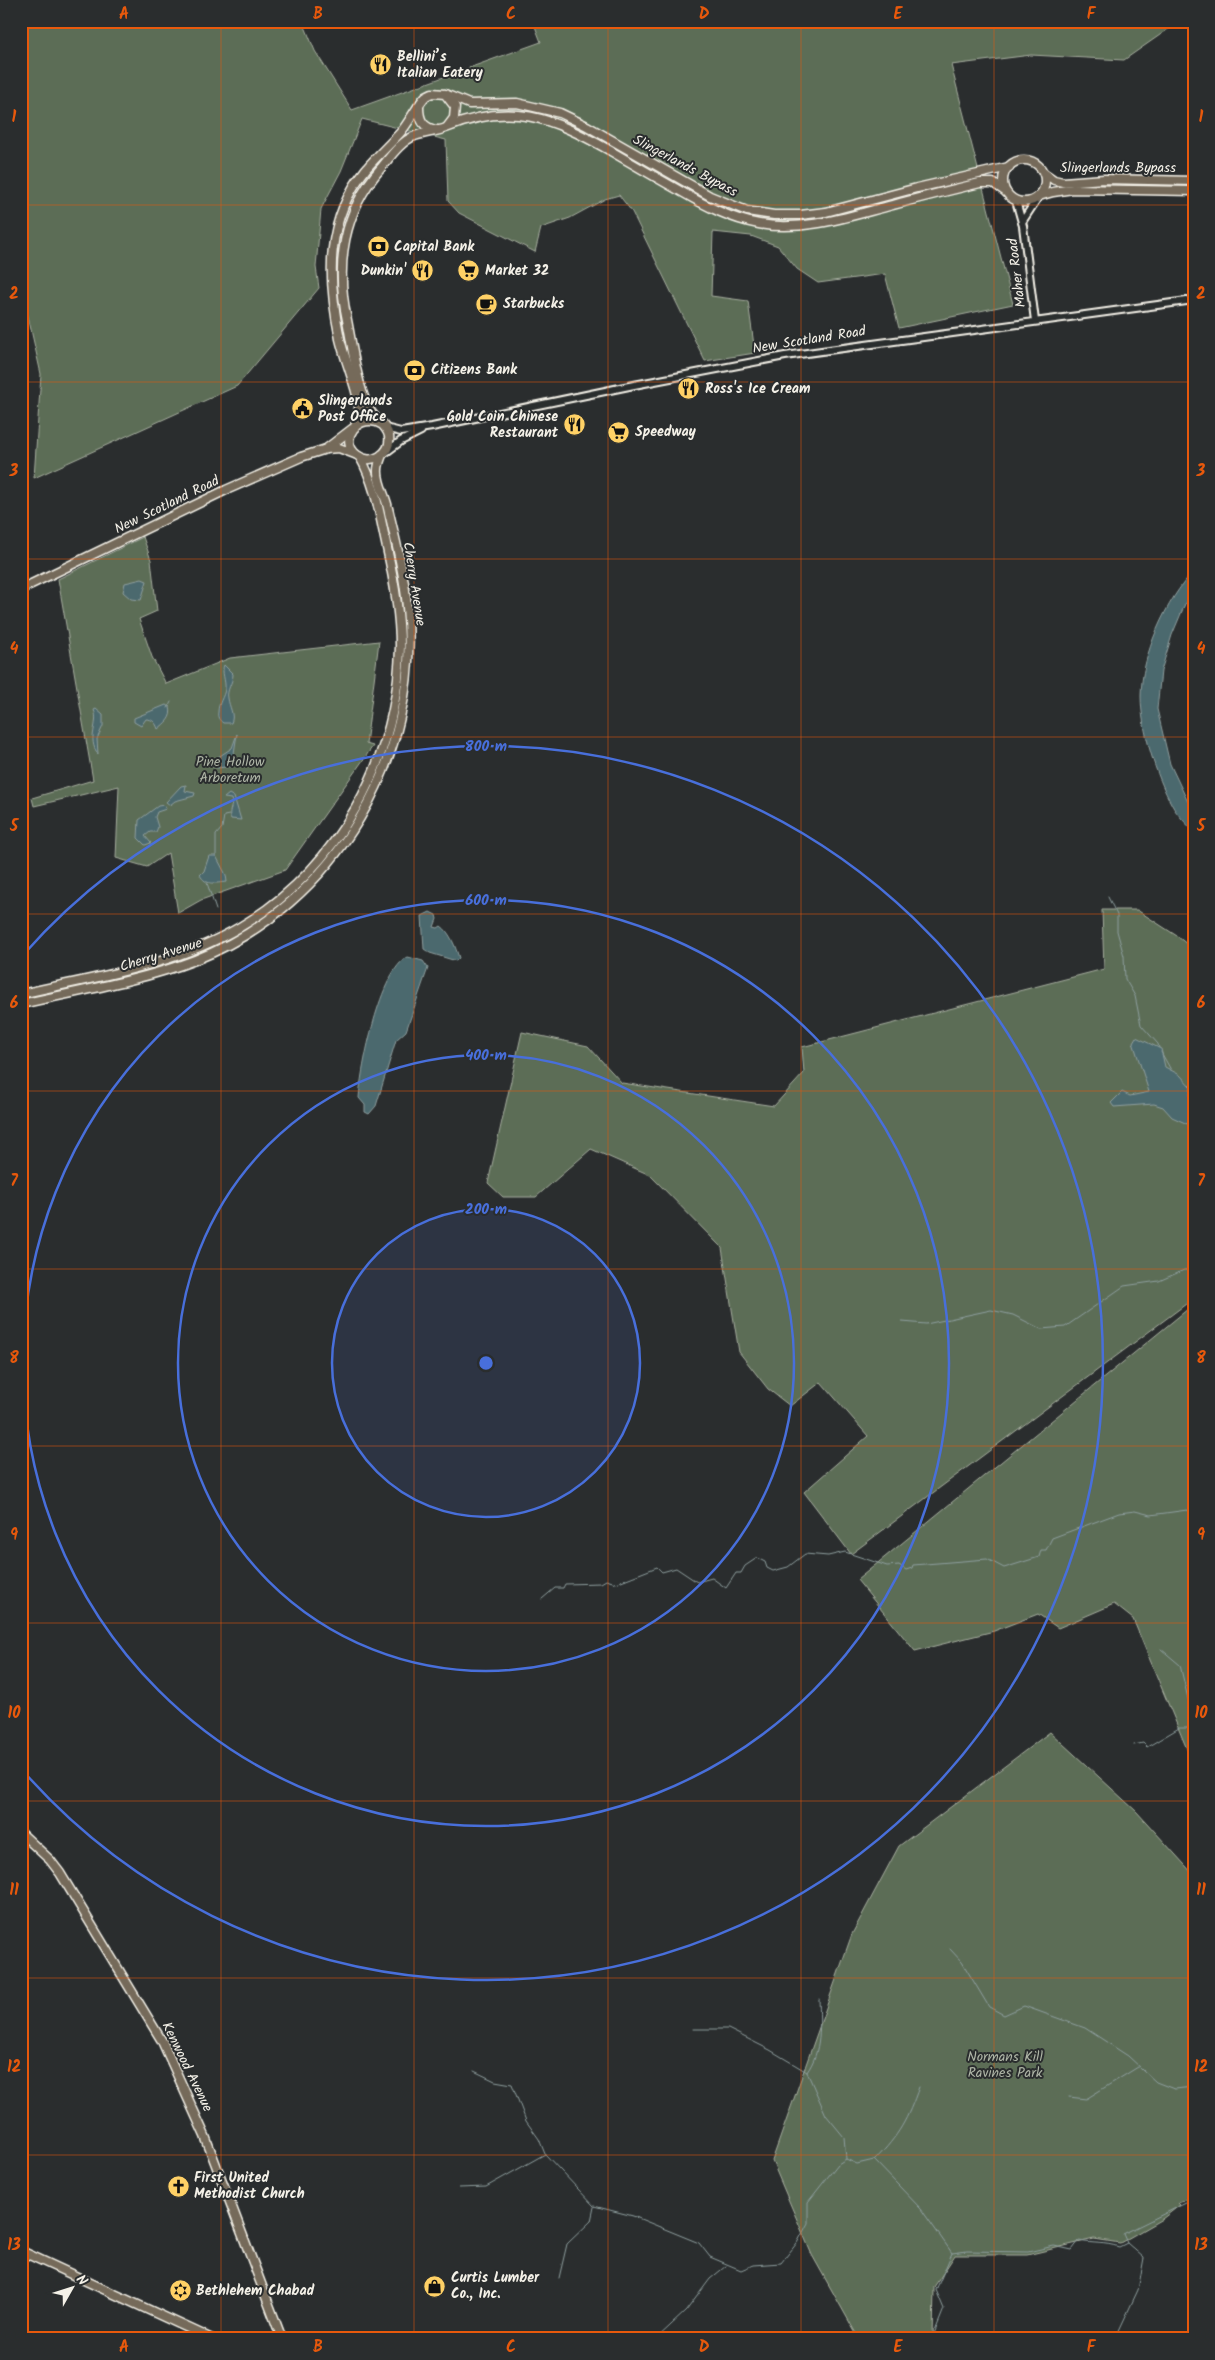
<svg xmlns="http://www.w3.org/2000/svg" width="1215" height="2360" font-family="Kalam,sans-serif">
<rect width="100%" height="100%" fill="#2a2d2e"/>
<filter id="ink" filterUnits="userSpaceOnUse"><feTurbulence type="fractalNoise" baseFrequency=".02" numOctaves="2"/><feDisplacementMap in="SourceGraphic" scale="10" xChannelSelector="R" yChannelSelector="G"/><feConvolveMatrix kernelMatrix="1 2 1 2 8 2 1 2 1" color-interpolation-filters="sRGB"/></filter>
<g filter="url(#ink)">
<g fill="#5b6d57" stroke="#a8afa0">
<path d="M21,21H305L304,24L315,51L352,110L541,42L533,21H1180L1124,60L1031,55L951,65L1013,304L899,328L885,274L818,283L797,269L778,246L751,236L713,232L711,296L748,301L755,353L705,361L632,212L619,195L605,199L570,218L541,228L535,252L459,213L448,201L446,140L362,119L341,171L321,209L316,267L319,288L237,386L34,478L41,374L21,285Z"/>
<path d="M143,537L151,560L157,611L139,619L152,657L166,684L230,658L379,641L366,744L373,746L285,870L201,900L178,913L168,853L147,867L116,858L119,786L34,806L32,798L93,780L58,579Z"/>
<path d="M1102,910H1137L1177,936L1194,950V1298L851,1554L804,1492L868,1436L821,1382L790,1406L768,1389L739,1352L722,1248L650,1175L591,1149L536,1197H503L488,1183L522,1032L588,1046L622,1083L774,1106L804,1073L802,1047L1104,969Z"/>
<path d="M1194,1304V1766L1133,1619L1114,1604L1058,1628L1038,1614L994,1631L915,1651L857,1580Z"/>
<path d="M1050,1732L1136,1811L1194,1875V2197L1178,2203L1180,2205L1162,2219L1120,2243L1094,2239L1027,2255H955L934,2287L933,2339H859L812,2255L772,2161L852,1934L899,1846Z"/>
</g>
<g fill="#4c696e" stroke="#8f9f9f">
<path d="M1194,571V595L1185,604L1172,635L1161,671L1157,709L1170,764L1188,802L1194,809V832C1187,824 1177,815 1172,805C1156,776 1141,729 1141,696C1141,657 1166,599 1194,571Z"/>
<path d="M142,579L147,581L141,600L131,599L123,592L125,583Z"/>
<path d="M224,665L233,674C233,683 226,690 228,698C229,707 235,715 231,723H223C219,720 217,717 218,712C218,703 224,697 225,689C226,681 221,672 224,665Z"/>
<path d="M166,705L170,707C173,718 165,723 158,729C156,723 153,719 146,719L141,726L134,722V718Z"/>
<path d="M96,709L103,715V726L97,739L98,754C86,738 100,724 94,710Z"/>
<path d="M237,734L232,766L218,768L211,766L209,763L232,748Z"/>
<path d="M186,785L185,791L195,793L194,796L175,801L170,805L166,802L181,786Z"/>
<path d="M229,794L234,797L241,820L231,819C227,811 234,807 231,799L224,798Z"/>
<path d="M164,805L166,809L157,812L155,817L158,827L156,832H150L145,836L151,843L145,845L138,838L139,820L158,806Z"/>
<path d="M209,856H216L226,875L227,882C215,883 206,886 200,875L204,871Z"/>
<path d="M430,912L436,915L437,919L434,927L438,928L441,926C450,932 456,948 459,958L456,961L430,953L424,949L422,916Z"/>
<path d="M408,957L423,961L428,968L406,1031L396,1040L376,1106L369,1114L365,1112V1105L359,1098C361,1068 380,970 408,957Z"/>
<path d="M1136,1037L1161,1049L1165,1067L1180,1075L1191,1087L1190,1095L1194,1100V1127L1172,1117L1163,1107L1154,1104L1114,1107L1111,1103L1122,1092L1130,1096L1149,1092L1133,1042Z"/>
</g>
<g fill="none" stroke-linecap="round" stroke-linejoin="round">
<g stroke="#8f9f9f" stroke-width="1">
<path d="M168,708L171,702"/>
<path d="M216,856V835L222,828L224,816L229,815"/>
<path d="M207,883L216,910"/>
<path d="M1108,897L1117,915V931L1124,956L1125,979L1135,996L1141,1025L1158,1044L1159,1048"/>
<path d="M1161,1052L1171,1070"/>
<path d="M902,1322L926,1324L991,1310L1013,1315L1041,1329L1065,1327L1124,1286L1159,1281L1184,1270H1194"/>
<path d="M542,1599L555,1588H563L565,1584L601,1583L606,1580L616,1583L657,1567L662,1572L676,1568L697,1582L712,1578L726,1588L736,1573H741L745,1566L757,1558L765,1562L767,1568L773,1571L788,1567L805,1554L828,1556L845,1552L887,1566L899,1565L906,1570L912,1568L913,1565L987,1559L1004,1568L1039,1557L1041,1550H1046L1052,1538L1119,1513L1135,1511L1151,1515L1187,1510L1194,1513"/>
<path d="M1161,1649L1180,1665L1194,1724"/>
<path d="M1134,1745L1143,1743L1147,1747L1179,1728H1192L1194,1726"/>
<path d="M950,1949L962,1962L989,2007L1004,2015L1024,2006L1085,2028L1128,2056L1156,2082L1174,2089L1194,2087"/>
<path d="M1188,2015L1194,2012"/>
<path d="M693,2029H728L770,2050L807,2072L826,2115L844,2137L846,2159"/>
<path d="M474,2071L495,2081L512,2084L526,2121L539,2139L545,2154"/>
<path d="M807,2072C822,2051 820,2025 819,1999"/>
<path d="M1069,2097L1086,2099L1138,2067"/>
<path d="M875,2160C900,2134 907,2120 919,2087"/>
<path d="M459,2188L486,2187L545,2154L594,2206L633,2216L699,2243L710,2257L741,2270L753,2265L781,2263L797,2243L808,2223V2202L838,2164L846,2159L857,2164L874,2160L921,2209L952,2253"/>
<path d="M559,2278L567,2244L591,2221L594,2207"/>
<path d="M656,2339L686,2311L710,2279L726,2266"/>
<path d="M932,2339L944,2309L936,2290L952,2253L967,2251L1028,2252L1054,2246L1072,2250L1079,2241C1093,2244 1105,2242 1119,2247L1127,2243L1123,2234L1194,2199"/>
<path d="M1115,2339L1138,2290L1144,2258L1127,2243"/>
</g>
<defs>
<g id="minor">
<path d="M1016,201L1023,226L1035,321"/>
<path d="M1022,222L1039,196"/>
<path d="M385,428L401,432L432,427L634,385L785,356L1194,300"/>
<path d="M385,453L401,441L421,431"/>
</g>
<g id="major">
<path d="M445,94L469,104L517,103L560,113L587,126L710,196L747,211L774,215H800L826,212L917,188L1009,167"/>
<path d="M419,107C419,120 423,128 437,130"/>
<circle cx="1024" cy="181" r="21"/>
<path d="M1044,173L1054,180L1063,182L1104,179L1194,181"/>
<path d="M1039,196L1053,192L1073,189L1194,191"/>
<path d="M383,425C359,410 337,440 357,455C371,466 392,454 389,436C387,425 373,418 368,407C357,384 352,345 347,320C335,265 343,211 381,168C390,157 402,140 415,136C425,132 436,132 446,128C510,101 551,117 609,150C633,164 657,178 682,192C706,206 731,219 759,224C805,232 849,216 893,205C922,197 951,190 980,183H993L1006,192"/>
<path d="M355,427C356,420 360,412 359,404C355,383 345,360 340,339C327,277 325,220 366,169C377,156 389,145 400,133C409,123 419,102 426,96L432,93L445,94L455,107L454,118L448,126"/>
<path d="M326,449L352,429"/>
<path d="M21,589L226,490L301,457L326,449L339,448L355,454"/>
<path d="M21,994C95,977 174,966 240,927C338,869 398,760 400,646C400,613 394,580 387,548C380,517 376,485 360,457"/>
<path d="M21,1004C79,991 140,981 195,960C336,905 422,756 407,607C404,573 395,538 387,504C384,493 377,481 378,470C378,465 380,460 382,455"/>
<path d="M21,1833L50,1860L60,1873L162,2041L205,2136L282,2339"/>
<path d="M21,2251L212,2339"/>
</g>
</defs>
<use href="#minor" stroke="#f4f1e8" stroke-width="10"/>
<use href="#major" stroke="#f4f1e8" stroke-width="11"/>
<use href="#minor" stroke="#2a2d2e" stroke-width="6"/>
<use href="#major" stroke="#746a5a" stroke-width="8"/>
</g>
</g>
<path fill="none" stroke="#e8590c" stroke-width="1" stroke-opacity="0.55" d="M221,21V2339M414,21V2339M608,21V2339M801,21V2339M994,21V2339M21,205H1194M21,382H1194M21,559H1194M21,737H1194M21,914H1194M21,1091H1194M21,1269H1194M21,1446H1194M21,1623H1194M21,1801H1194M21,1978H1194M21,2155H1194"/>
<circle cx="486" cy="1363" r="154" fill="#486fdb" fill-opacity=".12"/>
<g fill="none" stroke="#486fdb" stroke-width="2.5">
<circle cx="486" cy="1363" r="154"/>
<circle cx="486" cy="1363" r="308"/>
<circle cx="486" cy="1363" r="463"/>
<path d="M24 954A617 617 0 1 1 24 1772"/>
</g>
<defs>
<symbol id="restaurant-disc" viewBox="-11 -11 22 22"><circle r="9.5" fill="#ffd166" stroke="#2a2d2e"/><path d="M-5-6h1v4h1v-4h1v4h1v-4h1v5L-1.5 .5V6h-2V.5L-5-1ZM5-6V6H3V1.5H1.5Q1.5-4 5-6Z" fill="#111"/></symbol>
<symbol id="bank-disc" viewBox="-11 -11 22 22"><circle r="9.5" fill="#ffd166" stroke="#2a2d2e"/><path d="M-6-4H6V4H-6ZM0-2.3a2.3 2.3 0 1 0 0 4.6a2.3 2.3 0 1 0 0-4.6Z" fill="#111"/></symbol>
<symbol id="supermarket-disc" viewBox="-11 -11 22 22"><circle r="9.5" fill="#ffd166" stroke="#2a2d2e"/><path d="M-6-5.5h2.5l.6 2H6L4.5 2H-2.5L-4.4-4H-6ZM-1.5 3.2a1.3 1.3 0 1 0 .1 0ZM3 3.2a1.3 1.3 0 1 0 .1 0Z" fill="#111"/></symbol>
<symbol id="cafe-disc" viewBox="-11 -11 22 22"><circle r="9.5" fill="#ffd166" stroke="#2a2d2e"/><path d="M-5.5-4.5H6V0H3Q3 3.5 0 3.5H-2.5Q-5.5 3.5-5.5 0ZM3-3.2v2h1.7v-2ZM-6 4.5H4V6H-6Z" fill="#111"/></symbol>
<symbol id="civic-disc" viewBox="-11 -11 22 22"><circle r="9.5" fill="#ffd166" stroke="#2a2d2e"/><path d="M-.6-6.5H3V-4.5H.6V-3L4-1V1h2V6H-6V1h2V-1L-.6-3ZM-1.2 2.5V6h2.4V2.5Z" fill="#111"/></symbol>
<symbol id="church-disc" viewBox="-11 -11 22 22"><circle r="9.5" fill="#ffd166" stroke="#2a2d2e"/><path d="M-1.2-6h2.4v3.5h3.3v2.4h-3.3V6h-2.4V-.1h-3.3v-2.4h3.3Z" fill="#111"/></symbol>
<symbol id="shop-disc" viewBox="-11 -11 22 22"><circle r="9.5" fill="#ffd166" stroke="#2a2d2e"/><path d="M-5-2.5h2.3a2.7 3.5 0 0 1 5.4 0H5L5.5 6h-11ZM-1.5-2.5h3a1.5 2.3 0 0 0-3 0Z" fill="#111"/></symbol>
<symbol id="synagogue-disc" viewBox="-11 -11 22 22"><circle r="9.5" fill="#ffd166" stroke="#2a2d2e"/><path d="M0-6.5L5.6 3.2H-5.6ZM0 6.5L5.6-3.2H-5.6Z" fill="#111"/></symbol>
</defs>
<g fill-rule="evenodd">
<use href="#restaurant-disc" x="368" y="52" width="25" height="25"/>
<use href="#bank-disc" x="366" y="234" width="25" height="25"/>
<use href="#restaurant-disc" x="410" y="258" width="25" height="25"/>
<use href="#supermarket-disc" x="456" y="258" width="25" height="25"/>
<use href="#cafe-disc" x="474" y="292" width="25" height="25"/>
<use href="#bank-disc" x="402" y="358" width="25" height="25"/>
<use href="#restaurant-disc" x="676" y="376" width="25" height="25"/>
<use href="#civic-disc" x="290" y="396" width="25" height="25"/>
<use href="#restaurant-disc" x="562" y="412" width="25" height="25"/>
<use href="#supermarket-disc" x="606" y="420" width="25" height="25"/>
<use href="#church-disc" x="166" y="2174" width="25" height="25"/>
<use href="#shop-disc" x="422" y="2274" width="25" height="25"/>
<use href="#synagogue-disc" x="168" y="2278" width="25" height="25"/>
</g>
<g text-anchor="middle" dominant-baseline="central" stroke-width="4" stroke-linejoin="round" paint-order="stroke">
<g font-size="14" font-weight="bold" fill="#f4f1e8" stroke="#2a2d2e" text-anchor="start">
<text x="397" y="57">Bellini’s<tspan x="397" dy="16">Italian Eatery</tspan></text>
<text x="394" y="247">Capital Bank</text>
<text x="406" y="271" text-anchor="end">Dunkin'</text>
<text x="485" y="271">Market 32</text>
<text x="503" y="304">Starbucks</text>
<text x="431" y="370">Citizens Bank</text>
<text x="705" y="389">Ross's Ice Cream</text>
<text x="318" y="401">Slingerlands<tspan x="318" dy="16">Post Office</tspan></text>
<text x="558" y="417" text-anchor="end">Gold Coin Chinese<tspan x="558" dy="16">Restaurant</tspan></text>
<text x="635" y="432">Speedway</text>
<text x="194" y="2178">First United<tspan x="194" dy="16">Methodist Church</tspan></text>
<text x="451" y="2278">Curtis Lumber<tspan x="451" dy="16">Co., Inc.</tspan></text>
<text x="196" y="2291">Bethlehem Chabad</text>
</g>
<g font-size="14" fill="#f4f1e8" stroke="#2a2d2e">
<text transform="translate(685 166) rotate(28)">Slingerlands Bypass</text>
<text x="1118" y="168">Slingerlands Bypass</text>
<text transform="translate(1017 273) rotate(-97)">Maher Road</text>
<text transform="translate(809 340) rotate(-9)">New Scotland Road</text>
<text transform="translate(167 505) rotate(-26)">New Scotland Road</text>
<text transform="translate(414 584) rotate(81)">Cherry Avenue</text>
<text transform="translate(161 955) rotate(-17)">Cherry Avenue</text>
<text transform="translate(187 2067) rotate(64)">Kenwood Avenue</text>
</g>
<g font-size="14" fill="#afb6a7" stroke="#2a2d2e">
<text x="230" y="762">Pine Hollow<tspan x="230" dy="16">Arboretum</tspan></text>
<text x="1005" y="2057">Normans Kill<tspan x="1005" dy="16">Ravines Park</tspan></text>
</g>
</g>
<circle cx="486" cy="1363" r="8" fill="#486fdb" stroke="#2a2d2e" stroke-width="2.5"/>
<g font-size="15" text-anchor="middle" font-weight="bold" fill="#486fdb" stroke="#2a2d2e" stroke-width="4" stroke-linejoin="round" paint-order="stroke">
<text x="486" y="751">800 m</text>
<text x="486" y="905">600 m</text>
<text x="486" y="1060">400 m</text>
<text x="486" y="1214">200 m</text>
</g>
<rect width="1215" height="2360" fill="none" stroke="#2a2d2e" stroke-width="55"/>
<g transform="translate(72 2288) rotate(51)" stroke="#2a2d2e" stroke-width="4" paint-order="stroke">
<path d="M0-4L9 19L0 12L-9 19Z" fill="#f4f1e8"/>
<text y="-8" font-size="14" font-weight="bold" text-anchor="middle" fill="#f4f1e8">N</text>
</g>
<rect x="28" y="28" width="1160" height="2304" fill="none" stroke="#e8590c" stroke-width="2"/>
<g font-size="16" text-anchor="middle" font-weight="bold" fill="#e8590c">
<text x="124" y="19">A</text>
<text x="318" y="19">B</text>
<text x="511" y="19">C</text>
<text x="704" y="19">D</text>
<text x="898" y="19">E</text>
<text x="1091" y="19">F</text>
<text x="14" y="122">1</text>
<text x="1201" y="122">1</text>
<text x="14" y="299">2</text>
<text x="1201" y="299">2</text>
<text x="14" y="476">3</text>
<text x="1201" y="476">3</text>
<text x="14" y="654">4</text>
<text x="1201" y="654">4</text>
<text x="14" y="831">5</text>
<text x="1201" y="831">5</text>
<text x="14" y="1008">6</text>
<text x="1201" y="1008">6</text>
<text x="14" y="1186">7</text>
<text x="1201" y="1186">7</text>
<text x="14" y="1363">8</text>
<text x="1201" y="1363">8</text>
<text x="14" y="1540">9</text>
<text x="1201" y="1540">9</text>
<text x="14" y="1718">10</text>
<text x="1201" y="1718">10</text>
<text x="14" y="1895">11</text>
<text x="1201" y="1895">11</text>
<text x="14" y="2072">12</text>
<text x="1201" y="2072">12</text>
<text x="14" y="2250">13</text>
<text x="1201" y="2250">13</text>
<text x="124" y="2352">A</text>
<text x="318" y="2352">B</text>
<text x="511" y="2352">C</text>
<text x="704" y="2352">D</text>
<text x="898" y="2352">E</text>
<text x="1091" y="2352">F</text>
</g>
</svg>
